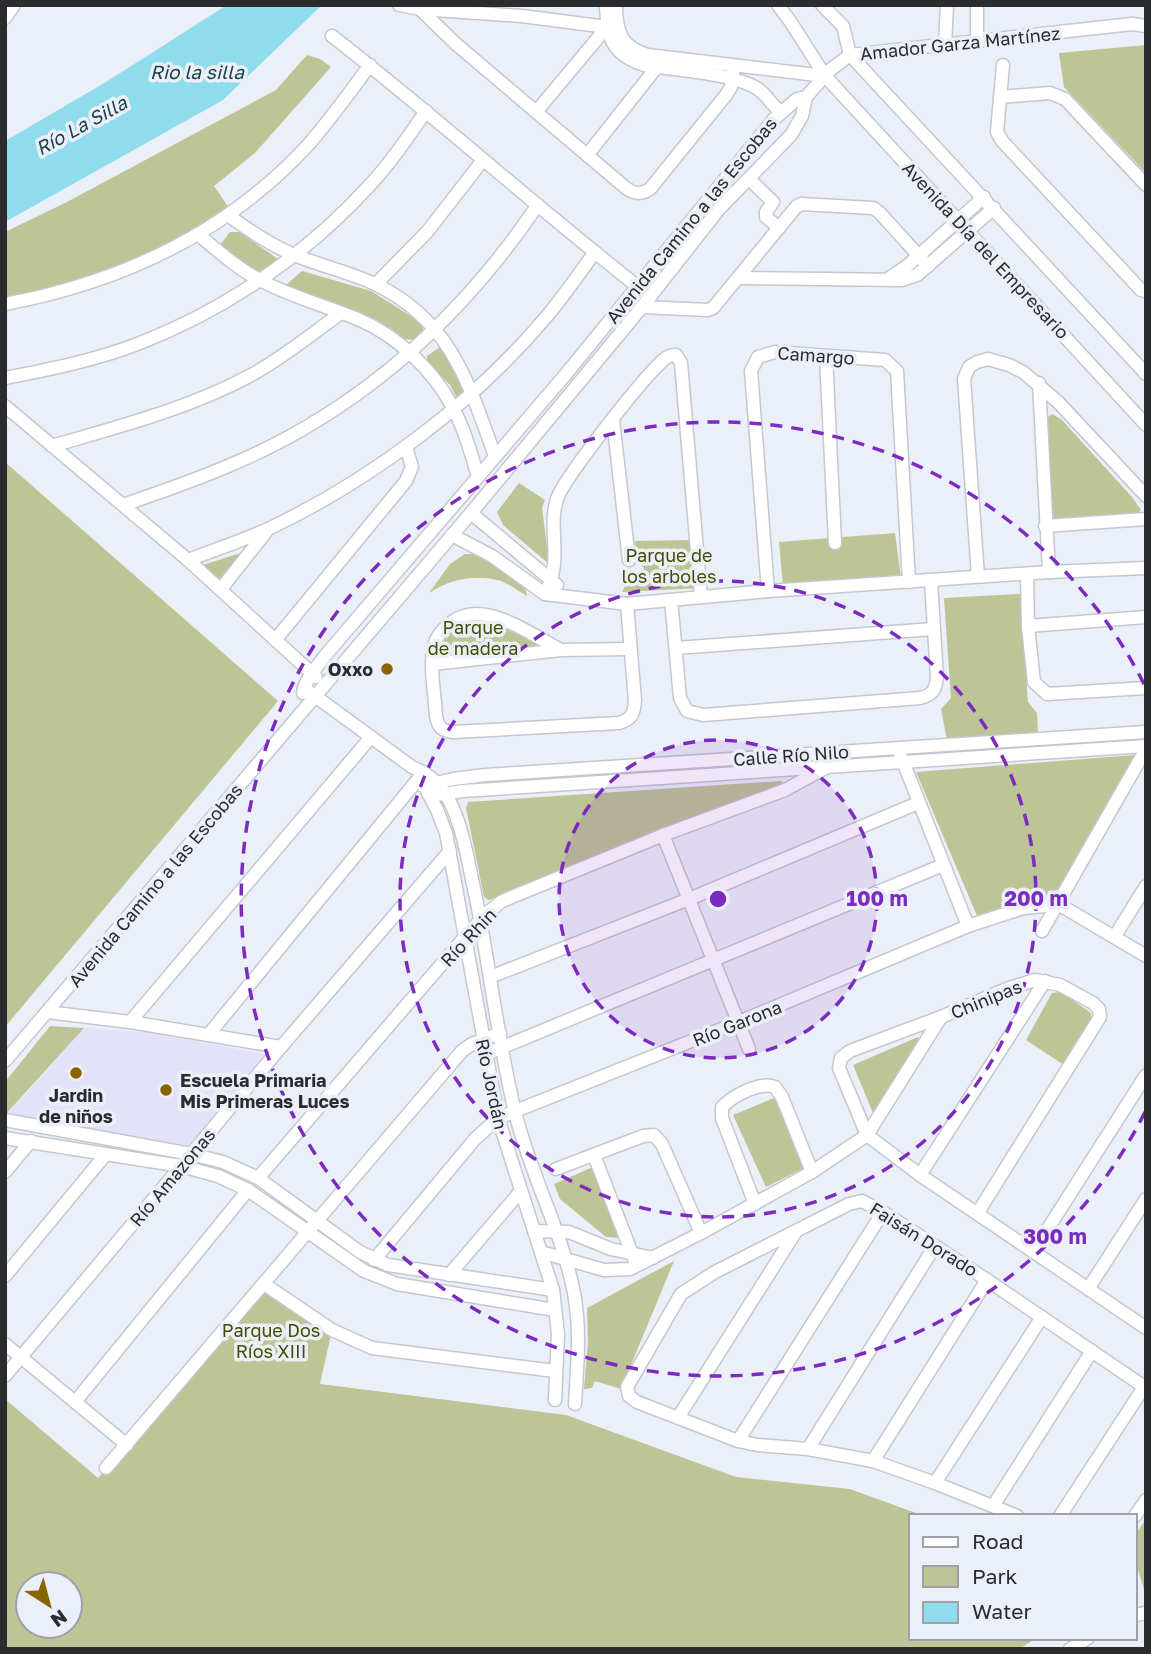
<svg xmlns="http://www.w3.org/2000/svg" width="1151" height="1654" font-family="'Golos Text',sans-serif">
<rect width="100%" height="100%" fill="#ebeff8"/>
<path fill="#e4e2f8" d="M84,1028L146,1032L271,1055L187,1147L7,1115Z"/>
<g fill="#bdc495" fill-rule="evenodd">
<path d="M1146,45V173L1064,87L1059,53Z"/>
<path d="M307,55L320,59L331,67L255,153L214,186L229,208C200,229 169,250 135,263C94,280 49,290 5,300V232L65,203L276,90Z"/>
<path d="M230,232H239L281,261L260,277L220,245Z"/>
<path d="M302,271L371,291L422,323L424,334L415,340L402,339L366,315L286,285Z"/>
<path d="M440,347L448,350L468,391L458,401L450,385L427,362V356Z"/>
<path d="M1052,414L1061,419L1132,497L1141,510L1138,513L1054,521L1051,517L1047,418Z"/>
<path d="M5,462L278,701L5,1027Z"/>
<path d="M519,483L545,500L542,507L549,564L503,525L497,512Z"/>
<path d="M895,533L901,577L783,586L779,542Z"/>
<path d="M691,540L700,588L622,592L629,579L639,580L644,568L637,561L635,541Z"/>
<path d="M247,551L223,582L203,565Z"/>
<path d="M465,554H478L525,587L527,596C518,591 507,582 497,580C474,574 448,580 429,593L450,564Z"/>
<path d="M1020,594L1028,702L1037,713L1038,734L947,740L941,709L951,698L944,598Z"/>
<path d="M481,618L539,644L540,647L442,657L438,653C443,628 458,622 481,618Z"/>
<path d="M1135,755L1058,897H1039L978,918L916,772Z"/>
<path d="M780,781L783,782L780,785L489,900L484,897L466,808L468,802Z"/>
<path d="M1061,992L1091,1013L1092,1024L1064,1065L1026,1040L1052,993Z"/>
<path d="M50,1026L84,1028L5,1115V1082Z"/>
<path d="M918,1037L919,1046L880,1106L873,1113L853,1065Z"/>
<path d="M774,1098L806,1167L766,1187L733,1115Z"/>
<path d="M593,1167L620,1238L606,1237L560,1199L554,1184Z"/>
<path d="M674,1261L621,1389L595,1381L592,1388L584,1389L588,1342L587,1308Z"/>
<path d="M264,1284L332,1330L320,1384L566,1415L736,1477L850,1489L924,1516H911V1638H1037L1019,1649H5V1399L98,1478ZM28,1584H70V1626H28Z"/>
<path d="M1146,1519V1596L1135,1560V1535Z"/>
</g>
<path fill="#8fddec" d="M227,5H322L223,100L5,222V141L106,82Z"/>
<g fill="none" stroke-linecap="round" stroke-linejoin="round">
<defs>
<g id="minor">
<path d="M399,5L420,9L522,16L607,27L612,25"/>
<path d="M606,5C607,37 611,54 644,65C674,70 734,73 758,89C768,96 771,105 781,112"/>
<path d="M616,5C616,32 621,47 648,55L825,76"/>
<path d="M778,5L790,21L825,76L1146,425"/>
<path d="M822,5L843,26L850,55L1146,374"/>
<path d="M420,9L456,44L626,188C634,194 641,195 650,189L726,95L731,87L734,66"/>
<path d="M5,18L14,5"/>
<path d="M332,36C436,117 534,205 637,286"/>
<path d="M977,42V5"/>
<path d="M945,44L947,5"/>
<path d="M1003,65L997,132L1002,141L1141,290L1146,291"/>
<path d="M806,97L830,70L850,55L1132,24L1146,26"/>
<path d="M1000,97L1050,93L1065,99L1146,185"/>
<path d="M536,112L607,27"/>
<path d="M588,154L660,63"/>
<path d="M750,180L773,202L766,212V217L779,228"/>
<path d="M228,215C248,230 269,244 292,254C320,266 350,272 377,285C452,322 469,385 495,456"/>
<path d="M199,235C218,251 238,269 260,280C291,297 327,306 360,320C397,336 433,370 452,406C464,428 471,453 478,477"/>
<path d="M738,278L902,280L917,275L994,208"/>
<path d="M888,279L907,266L984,197"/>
<path d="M376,284L427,232L483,160"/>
<path d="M5,304C122,282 226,234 308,145C330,120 350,92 370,65"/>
<path d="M642,307L708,310L713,308L796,207L801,204L873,208L879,212L928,266"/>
<path d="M826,356L835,543"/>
<path d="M5,378C51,369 97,360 140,343C225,310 306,255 368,187C390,164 408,137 426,111"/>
<path d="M1039,383L1049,572"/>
<path d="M5,406L188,560L316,677"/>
<path d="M613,420L629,560"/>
<path d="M52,446C121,426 191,408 253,374C284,357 313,333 341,313"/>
<path d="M123,505C158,493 193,481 228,466C358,412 458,322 537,206"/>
<path d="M471,513L557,585"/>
<path d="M1045,526L1146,519"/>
<path d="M452,535L492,556L545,594L627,604L768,591L1049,572L1146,568"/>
<path d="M188,560C214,550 242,541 268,529C370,481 474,403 547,316C564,296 579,274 595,252"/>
<path d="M1027,574L1028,626L1034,682L1047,694L1146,688"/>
<path d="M978,576L964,379L969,367L977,362L988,359L1009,365L1023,372L1058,402L1146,496"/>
<path d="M221,589L266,532"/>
<path d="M768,591L751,371L758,357L775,352L885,360L897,371L909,582"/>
<path d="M545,594C564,557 547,532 557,499C564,478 647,372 666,358C671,355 671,355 676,355L681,363L701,597"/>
<path d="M671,600L680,698L687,711L703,715L920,698C933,695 936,689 937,677L931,581"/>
<path d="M1028,626L1146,617"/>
<path d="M276,639L406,481L412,467L406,447"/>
<path d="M676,648L933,629"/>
<path d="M561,650C529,634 482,596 449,624C442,630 436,637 434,646C429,667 435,694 436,716C438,727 442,731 453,732L619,723C632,719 634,714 635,701L627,604"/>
<path d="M433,664L561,650L629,649"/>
<path d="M304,688L412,767C432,775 443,787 452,806C465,835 469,868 476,898C490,969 498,1042 515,1112C530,1174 562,1231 574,1293C581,1330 577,1368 575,1404"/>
<path d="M303,693C305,680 316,668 324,657L566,374L774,119L797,99L806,97"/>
<path d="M900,754L968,926"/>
<path d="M423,786L453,779L486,775L1146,732"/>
<path d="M427,791L437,810L446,833L498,1118L553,1290L558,1334L555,1400"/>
<path d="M430,796L463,791L1146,746"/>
<path d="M663,835L749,1049"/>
<path d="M1042,931L1146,749"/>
<path d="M1115,936L1146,886"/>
<path d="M490,977L689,899L918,803"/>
<path d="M47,1012L130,1022L281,1047"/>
<path d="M130,1022L371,737"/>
<path d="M209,1034L424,772"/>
<path d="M486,1054L943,865"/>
<path d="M5,1061L471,513L642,307L719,209L791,135L802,116L806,97"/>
<path d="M5,1120L191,1154L223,1162L258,1178L360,1252L388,1265L553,1290"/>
<path d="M5,1138L181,1166L218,1176L248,1190L364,1271L397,1284L555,1310"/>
<path d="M594,1155L634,1259"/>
<path d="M556,1169L643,1136L654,1135L662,1144L701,1233"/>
<path d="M5,1172L31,1141"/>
<path d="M920,1175L1045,981"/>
<path d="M258,1178L465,937L487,913L502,901L663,835L785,790L829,766"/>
<path d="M755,1204L722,1118V1107C733,1096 759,1081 775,1087L782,1097L812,1172"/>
<path d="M977,1214L1100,1017L1099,1009L1093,1003L1060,985L1035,980L1009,988L941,1017L850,1051L841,1058L839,1068L867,1135L920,1175L1146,1328"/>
<path d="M534,1231L569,1232L611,1249L653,1258"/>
<path d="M541,1252L604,1270L630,1269L701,1233L812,1172L867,1135L941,1017"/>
<path d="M1033,1252L1146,1075"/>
<path d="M374,1260L475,1139L498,1118L739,1022L968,926L1023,908L1057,905L1065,908L1146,956"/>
<path d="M449,1275L520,1192"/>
<path d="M5,1276L106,1154"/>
<path d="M264,1284L332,1330L372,1348L555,1371"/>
<path d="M1088,1289L1146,1199"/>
<path d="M5,1344L127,1445"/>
<path d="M5,1376L281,1047L450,851"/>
<path d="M75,1402L248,1190"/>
<path d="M679,1416L795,1233"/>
<path d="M738,1441L883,1212"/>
<path d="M808,1449L935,1246"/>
<path d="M873,1461L987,1280"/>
<path d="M106,1468L462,1051L472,1044L500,1033"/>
<path d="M935,1483L1042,1317"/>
<path d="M993,1506L1092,1351"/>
<path d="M1017,1516L935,1483L873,1461L808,1449L757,1445L738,1441L637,1402L629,1396L627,1387L681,1294L715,1272L849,1204L862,1201L883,1212L987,1280L1146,1388"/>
<path d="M1060,1516L1144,1387"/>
<path d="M1135,1516L1146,1500"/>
<path d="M1135,1615L1146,1613"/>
<path d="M1070,1649L1088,1638"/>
</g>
</defs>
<use href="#minor" stroke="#c3c7d0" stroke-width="15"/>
<use href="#minor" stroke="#fff" stroke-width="12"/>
</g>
<circle cx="718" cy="899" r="159" fill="#7b2cbf" fill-opacity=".12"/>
<g fill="none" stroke="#7b2cbf" stroke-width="3.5" stroke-dasharray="12 9">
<circle cx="718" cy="899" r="159"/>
<circle cx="718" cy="899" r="318"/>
<path d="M1145 1112A477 477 0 1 1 1145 686"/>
</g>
<g fill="#876500" stroke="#ebeff8" stroke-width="2.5">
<circle cx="387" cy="669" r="7"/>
<circle cx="76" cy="1073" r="7"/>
<circle cx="166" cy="1090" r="7"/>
</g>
<g text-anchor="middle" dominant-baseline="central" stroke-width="7" stroke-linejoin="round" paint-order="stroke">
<g font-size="18" fill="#2a2c2f" stroke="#ebeff8">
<text transform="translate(960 43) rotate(-6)">Amador Garza Martínez</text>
<text transform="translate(691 220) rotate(-51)">Avenida Camino a las Escobas</text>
<text transform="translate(986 250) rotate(47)">Avenida Día del Empresario</text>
<text transform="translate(816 355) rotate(4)">Camargo</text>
<text transform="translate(791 755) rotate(-4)">Calle Río Nilo</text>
<text transform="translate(155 885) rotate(-50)">Avenida Camino a las Escobas</text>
<text transform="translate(468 937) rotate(-47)">Río Rhin</text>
<text transform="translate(986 999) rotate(-22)">Chinipas</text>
<text transform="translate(737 1023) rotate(-22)">Río Garona</text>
<text transform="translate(492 1084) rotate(78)">Río Jordán</text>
<text transform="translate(172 1177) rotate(-50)">Río Amazonas</text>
<text transform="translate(924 1239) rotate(32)">Faisán Dorado</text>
</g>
<g font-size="18" fill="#474c04" stroke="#ebeff8">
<text x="669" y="555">Parque de<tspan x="669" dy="21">los arboles</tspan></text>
<text x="473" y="627">Parque<tspan x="473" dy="21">de madera</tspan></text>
<text x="271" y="1330">Parque Dos<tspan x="271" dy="21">Ríos XIII</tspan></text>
</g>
<g font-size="18" font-weight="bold" fill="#2a2c2f" stroke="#ebeff8" text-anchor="end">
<text x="373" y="669">Oxxo</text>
<text x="180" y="1080" text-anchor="start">Escuela Primaria<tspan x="180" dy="21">Mis Primeras Luces</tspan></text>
<text x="76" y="1095" text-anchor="middle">Jardin<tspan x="76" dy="21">de niños</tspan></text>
</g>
<g font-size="19" font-style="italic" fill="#1d4249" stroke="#ebeff8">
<text x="197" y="71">Rio la silla</text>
<text transform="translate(81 125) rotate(-29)">Río La Silla</text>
</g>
</g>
<circle cx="718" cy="899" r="10" fill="#7b2cbf" stroke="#ebeff8" stroke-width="3.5"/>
<g font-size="21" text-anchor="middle" font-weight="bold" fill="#7b2cbf" stroke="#ebeff8" stroke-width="7" stroke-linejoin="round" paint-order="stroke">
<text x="877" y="906">100 m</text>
<text x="1036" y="906">200 m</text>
<text x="1055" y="1244">300 m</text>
</g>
<rect width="1151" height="1654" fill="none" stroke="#2a2c2f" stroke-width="14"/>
<rect x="909" y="1514" width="228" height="126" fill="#ebeff8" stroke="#9ea1a8" stroke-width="2"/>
<rect x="923" y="1537" width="35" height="10" fill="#ffffff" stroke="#9ea1a8" stroke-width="2"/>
<text x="972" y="1549" font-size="21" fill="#2a2c2f">Road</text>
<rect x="923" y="1566" width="35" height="21" fill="#bdc495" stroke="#9ea1a8" stroke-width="2"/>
<text x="972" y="1584" font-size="21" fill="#2a2c2f">Park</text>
<rect x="923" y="1602" width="35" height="21" fill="#8fddec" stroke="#9ea1a8" stroke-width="2"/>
<text x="972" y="1619" font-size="21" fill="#2a2c2f">Water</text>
<g transform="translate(49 1605) rotate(144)"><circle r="33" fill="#ebeff8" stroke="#9ea1a8" stroke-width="2"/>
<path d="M0-5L12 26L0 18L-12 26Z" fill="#876500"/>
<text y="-10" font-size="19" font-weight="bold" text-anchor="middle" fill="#2a2c2f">N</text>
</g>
</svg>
